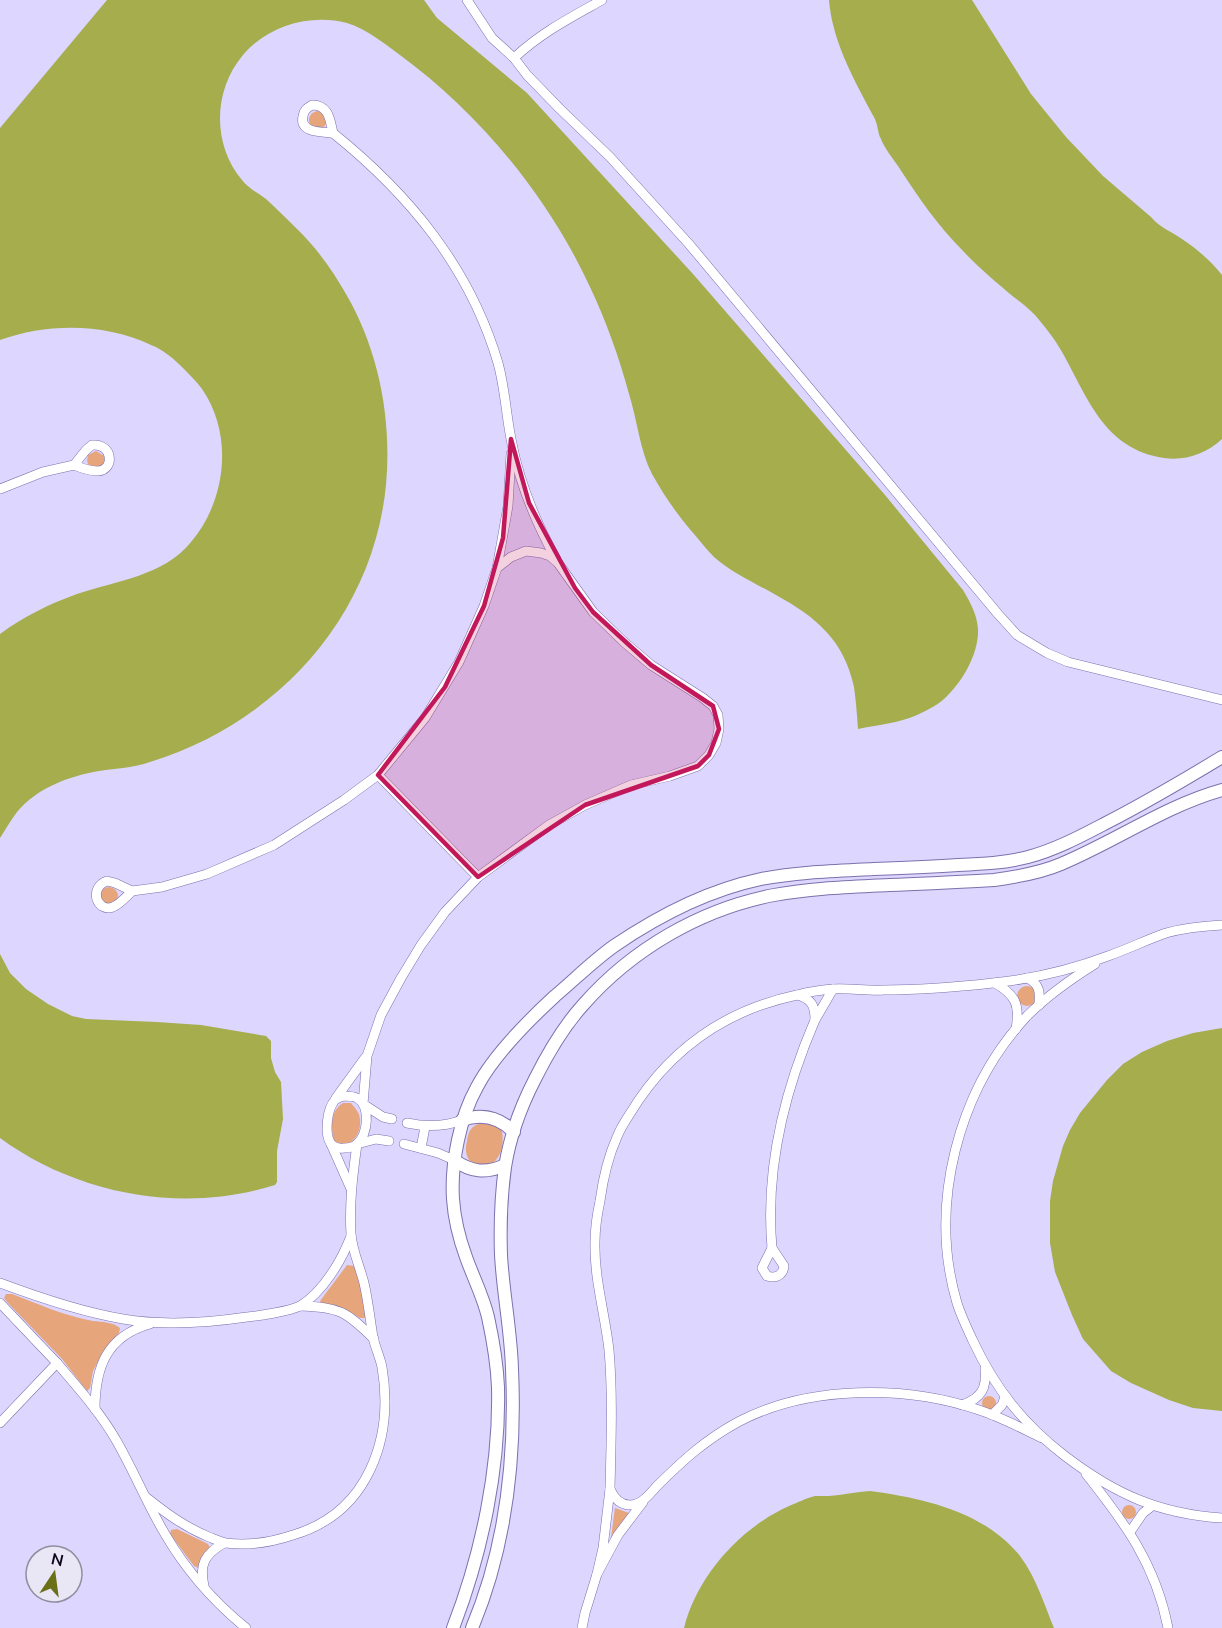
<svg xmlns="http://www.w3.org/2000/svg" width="1222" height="1628" font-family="Mulish,sans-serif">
<rect width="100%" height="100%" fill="#ddd6fe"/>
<g fill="#e7a57b">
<circle cx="318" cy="120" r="9"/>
<path d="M96,451L104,456L105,462L102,467L89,466L87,461L88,455Z"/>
<circle cx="109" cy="896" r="9"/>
<circle cx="1027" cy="996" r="10"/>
<path d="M343,1103H351C355,1108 360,1113 360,1120C362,1135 348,1152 334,1141C331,1127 330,1111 343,1103Z"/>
<path d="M485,1122L495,1125L502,1131C509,1177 458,1176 467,1141C469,1128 473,1125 485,1122Z"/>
<path d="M347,1265L355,1266L368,1318H360L343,1308L322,1305L320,1301Z"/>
<path d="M6,1294H12C38,1304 65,1316 93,1321C102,1322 113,1322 120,1328L119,1333L103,1352L93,1371L90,1388L87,1391L62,1359L8,1303L4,1298Z"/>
<circle cx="989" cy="1403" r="7"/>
<circle cx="1129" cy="1512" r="7"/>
<path d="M615,1508L629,1513L611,1538Z"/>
<path d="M177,1529L208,1544L210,1548L203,1556L198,1568L194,1566L170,1534L171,1530Z"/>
</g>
<g fill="#a5ad4d">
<path d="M107,0H424L437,18L527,93L693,274L885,495L963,590C970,602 977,614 978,629C979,652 964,679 948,695C940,704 928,710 917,715C899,723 877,725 858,729C857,715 856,701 854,687C844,640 816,617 776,595C755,583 732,573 714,557C707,550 700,541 694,534C676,513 665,497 652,474C640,451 637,419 629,394C619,357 606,321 590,287C548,196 480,114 400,55C384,43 366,29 347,23C310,13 267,26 243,55C213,90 212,145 242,180C248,188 258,193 266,199C276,208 286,218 296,228C316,247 333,271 346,294C379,351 392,419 386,485C373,618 276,723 150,762C133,768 117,768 99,771C69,776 37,788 17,812C11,820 5,830 0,838V634C23,617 49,604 77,594C115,581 164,576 191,542C226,501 234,435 202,389C197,382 190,375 184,369C174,359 164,350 151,345C104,323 48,323 0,340V128Z"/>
<path d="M829,0H972L1031,94L1066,137L1103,176L1151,217C1159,227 1172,232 1182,239C1197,249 1211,261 1222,275V439C1206,454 1185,461 1164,458C1104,449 1088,398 1062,352C1055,339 1045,327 1035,315C1029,309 1022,303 1015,298C998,284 979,268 964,252C938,226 918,197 898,166C892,157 885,149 881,139C878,134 878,127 876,122C875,118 872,114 870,110C852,76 832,39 829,0Z"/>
<path d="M0,954L10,973L26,989L48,1004L72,1016L86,1019L157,1022L201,1025L266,1036L271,1041V1058L275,1072L281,1082L283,1119L277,1151V1182L275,1185C183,1214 78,1195 0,1138Z"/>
<path d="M1222,1028V1411L1193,1408L1169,1400L1131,1383L1111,1371L1083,1339L1072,1315L1055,1272L1050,1243V1201L1053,1181L1063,1146L1070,1130L1080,1113L1107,1080L1123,1064L1142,1052L1167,1041L1193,1033Z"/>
<path d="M870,1491C923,1498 985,1512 1020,1556C1036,1577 1044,1604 1054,1628H684C697,1576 740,1528 789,1506C797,1503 806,1498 815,1496C819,1496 824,1496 829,1496C842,1495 856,1492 870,1491Z"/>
</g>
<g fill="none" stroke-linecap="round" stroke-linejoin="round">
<defs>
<g id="minor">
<path d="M467,0L492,38L514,58"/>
<path d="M602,0C570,18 542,32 514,58L527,75L560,109L610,157L689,244L998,614L1017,635L1047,653L1068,662L1222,700"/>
<path d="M312,105C329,105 330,120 333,133C322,132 299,133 303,116C304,110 307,108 312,105Z"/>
<path d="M333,133C410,195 470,268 498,363C505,388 506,414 511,439C519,482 535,521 556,559"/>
<path d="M92,445C113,443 115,470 98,471C90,471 81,468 74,465L86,450Z"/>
<path d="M0,489L43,472L74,465"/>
<path d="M497,568L508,506L511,454"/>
<path d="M378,775L478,877"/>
<path d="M107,881L115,883L132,891C126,897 120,904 113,907C97,913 88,888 107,881Z"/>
<path d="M132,891L162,887L207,874L274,845L344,800L378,775L425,718L459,662L484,606L497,568L511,557L526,551L541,553L550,556L558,563L593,612L624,642L651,665L703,698L713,706L718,715L719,729L716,743L709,755L698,766L670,776L631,785L585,805L549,825L478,877L445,912L421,945L401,978L381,1015L367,1056L363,1104L383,1117L392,1119"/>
<path d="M1095,964C1071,979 1047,996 1027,1016C958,1090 928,1205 957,1303C961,1316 967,1328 973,1341C995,1388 1023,1424 1065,1456C1115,1494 1159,1514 1222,1518"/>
<path d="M1027,978C1040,984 1040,992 1039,1005"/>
<path d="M995,983C1016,995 1020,1005 1016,1029"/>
<path d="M797,995C812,999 815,1006 815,1020L833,989"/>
<path d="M343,1096C348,1096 353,1096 357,1098C371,1106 368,1135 357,1144C354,1147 348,1148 344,1148C339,1149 335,1148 331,1144C324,1134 327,1109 335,1100C338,1098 340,1097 343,1096Z"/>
<path d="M336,1098L365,1058"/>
<path d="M407,1123C426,1127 444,1127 462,1120"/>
<path d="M331,1144L351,1189"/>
<path d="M404,1144L438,1153L454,1160"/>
<path d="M421,1148L425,1127"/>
<path d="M772,1248C765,1169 784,1092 815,1020"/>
<path d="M772,1248L784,1266C783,1275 776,1279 767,1276L762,1268Z"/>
<path d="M0,1283C40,1298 81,1312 123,1319C164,1326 206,1323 247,1317C259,1316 290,1311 300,1306C323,1292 342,1260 351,1236"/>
<path d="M0,1303L57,1363L0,1423"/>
<path d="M300,1306C339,1307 346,1311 374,1339"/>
<path d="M57,1363C78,1388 100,1412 116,1440C134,1471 147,1504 165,1534C186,1570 214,1602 246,1628"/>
<path d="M962,1405C982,1398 987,1388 985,1368"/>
<path d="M95,1409C95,1367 107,1336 150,1324"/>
<path d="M992,1415L1002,1405L1005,1397"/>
<path d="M1042,1438C1021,1428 1001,1417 979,1410C906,1385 808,1385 738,1422C705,1440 682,1461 656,1487C649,1495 641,1505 630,1505C620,1505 614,1498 610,1489C611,1443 613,1396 609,1350C605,1314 594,1278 595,1242C595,1229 597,1215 600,1201C603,1179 608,1157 617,1137C622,1124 631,1113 638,1101C677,1044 730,1009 797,995C808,992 821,990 833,989C850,988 867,991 884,990C920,990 957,987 993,983C1032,979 1071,970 1108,956C1128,949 1146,940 1166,933C1184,928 1203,926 1222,925"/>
<path d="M1086,1474C1125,1523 1156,1565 1168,1628"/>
<path d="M610,1489L603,1548L597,1574L618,1535L643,1502"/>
<path d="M147,1498C167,1514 185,1527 209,1537C214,1539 220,1542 226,1543C247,1546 272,1542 293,1535C368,1513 394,1439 382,1367C380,1357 375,1347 373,1337C370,1319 368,1300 364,1283C360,1267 352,1250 351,1234C349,1204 353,1173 357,1144L376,1139L389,1141"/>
<path d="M1130,1532L1143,1513L1152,1506"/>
<path d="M204,1586C199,1564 205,1554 224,1543"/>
<path d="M582,1628L585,1613L597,1574"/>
</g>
<g id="tertiary">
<path d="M462,1120C482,1113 499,1117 514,1132"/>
<path d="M454,1160C471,1172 486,1174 505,1165"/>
<path d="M453,1628C482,1553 500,1467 498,1387C497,1363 493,1340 488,1317C483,1296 473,1277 466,1257C451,1216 449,1182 458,1140C462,1121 468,1103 477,1087C493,1056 529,1020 555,996C574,980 593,961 614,946C658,916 709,890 761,879C798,872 836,871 874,869C902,868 930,867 958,865C982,864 1005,863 1028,857C1055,850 1081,836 1106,823C1145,803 1184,780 1222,757"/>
<path d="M472,1628C506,1547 516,1457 512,1369C511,1331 503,1293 501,1255C500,1226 501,1196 505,1167C510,1136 521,1106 535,1079C548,1053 563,1027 583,1005C632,949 701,909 774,895C813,888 851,887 889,885C924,884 959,882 994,880C1016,877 1040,873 1061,864C1116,841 1165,806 1222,790"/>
</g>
</defs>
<use href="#minor" stroke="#7d70ad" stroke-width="10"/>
<use href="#tertiary" stroke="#7d70ad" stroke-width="14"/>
<use href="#minor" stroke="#fff" stroke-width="9"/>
<use href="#tertiary" stroke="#fff" stroke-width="12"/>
</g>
<path fill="#c2185b" fill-opacity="0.2" stroke="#c2185b" stroke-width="4.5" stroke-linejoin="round" d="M511,439L529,503L575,588L593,612L651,665L713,706L719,729L709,755L698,766L585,805L478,877L378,775L445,687L484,606L503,538Z"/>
<g transform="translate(54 1574) rotate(13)"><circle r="28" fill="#e9e7f5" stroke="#918d9f" stroke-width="1.5"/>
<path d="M0-4.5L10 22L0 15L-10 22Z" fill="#6b7017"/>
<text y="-9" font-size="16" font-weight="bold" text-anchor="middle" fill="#0d061d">N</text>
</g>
</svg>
